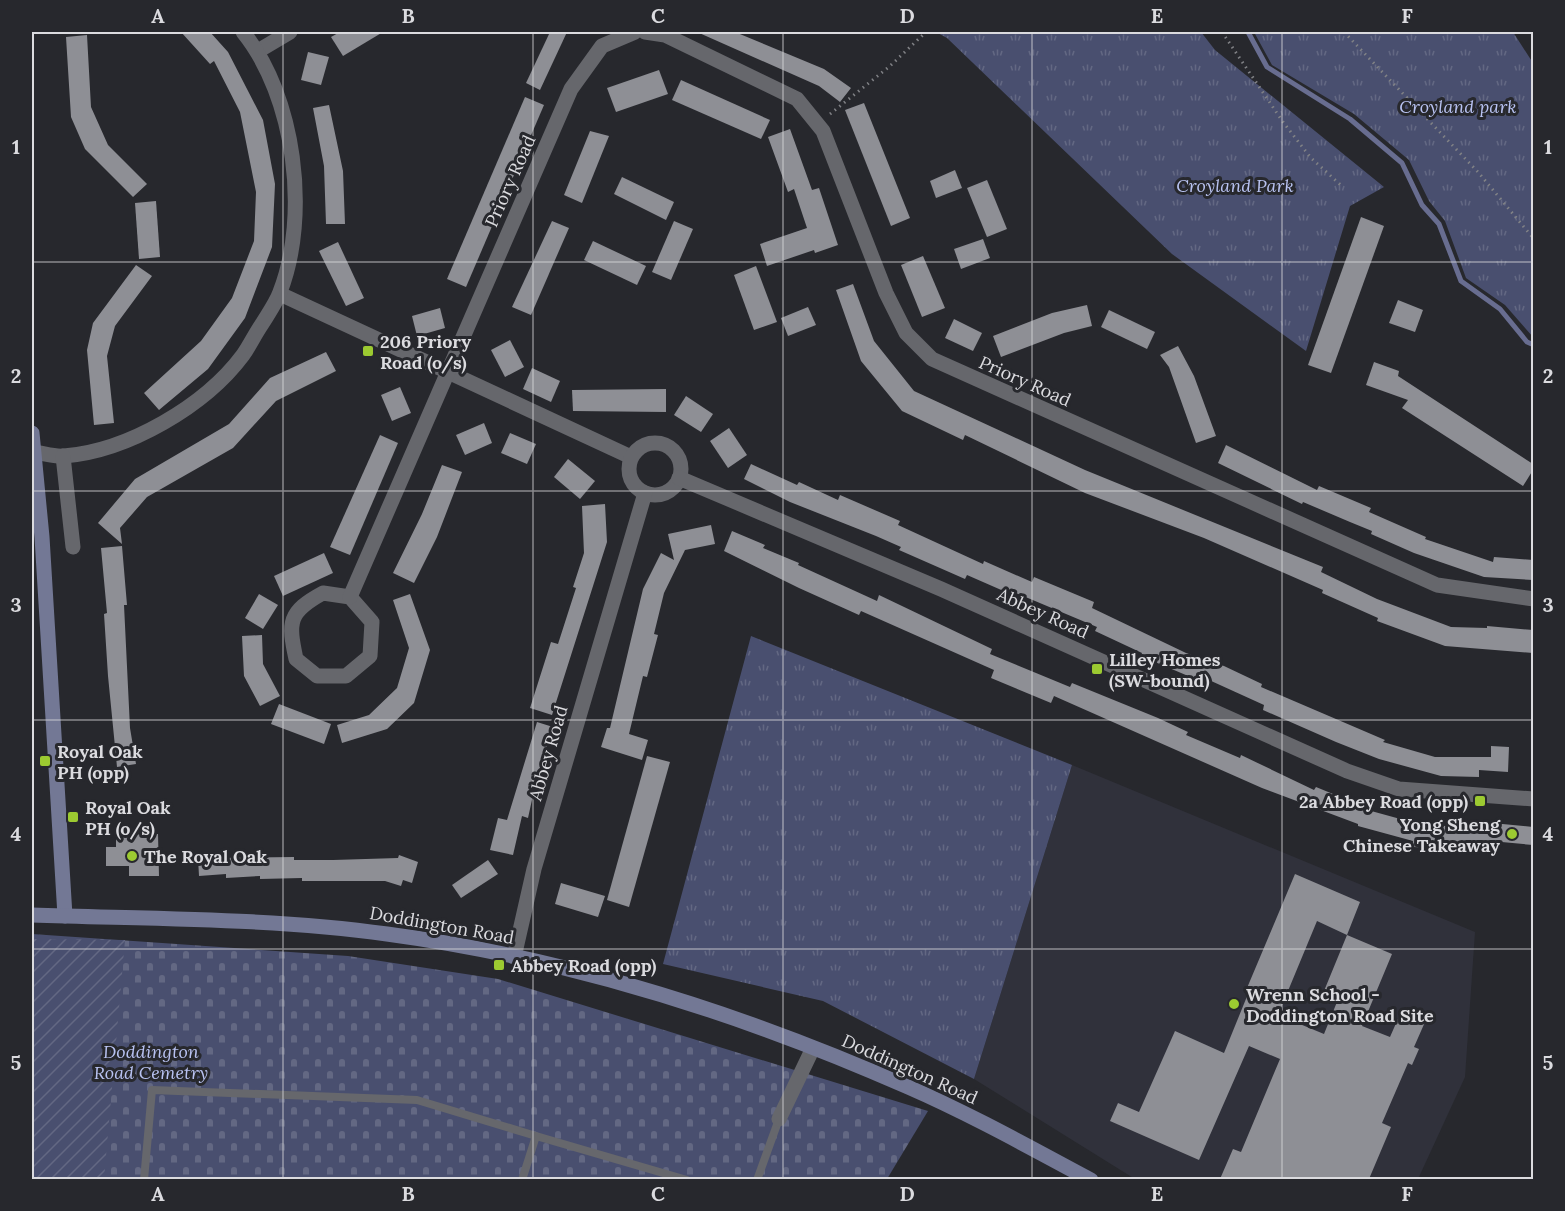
<svg xmlns="http://www.w3.org/2000/svg" width="1565" height="1211" font-family="Lora,serif">
<defs>
<pattern id="cemetery-stones" width="16" height="16" patternUnits="userSpaceOnUse" patternTransform="scale(1.5)"><rect width="16" height="16" fill="#494f6f"/><path d="M2 7V4a2 2 0 0 1 4 0v3zM10 15v-3a2 2 0 0 1 4 0v3z" fill="#636883"/></pattern>
<pattern id="park-tufts" width="24" height="20" patternUnits="userSpaceOnUse" patternTransform="scale(1.5)"><rect width="24" height="20" fill="#494f6f"/><path d="M3 7l-1-3M5 7V3M7 7l1-3M15 17l-1-3M17 17v-4M19 17l1-3" fill="none" stroke="#636883"/></pattern>
<pattern id="garden-furrows" width="10" height="10" patternUnits="userSpaceOnUse" patternTransform="scale(1.5)"><rect width="10" height="10" fill="#494f6f"/><path d="M-1 1l2-2M0 10L10 0M9 11l2-2" fill="none" stroke="#636883"/></pattern>
</defs>
<rect width="100%" height="100%" fill="#27282d"/>
<path fill="#30313b" d="M1072,765L1475,932L1465,1077L1418,1179H1135L974,1079Z"/>
<path fill="url(#cemetery-stones)" d="M32,934L348,956L498,979L928,1111L887,1179L32,1180Z"/>
<g fill="url(#park-tufts)">
<path d="M936,32H1201L1215,50L1384,187L1350,206L1306,351L1172,254L947,38Z"/>
<path d="M1254,32H1513L1533,63V337L1505,305L1466,278L1445,221L1429,201L1409,160L1354,114L1272,65Z"/>
<path d="M751,636L1072,765L974,1079L823,1001L663,964Z"/>
</g>
<path fill="url(#garden-furrows)" d="M32,939L125,940L104,1179H32Z"/>
<g fill="none" stroke-linecap="round" stroke-linejoin="round">
<path stroke="#686d90" stroke-width="5" d="M1248,32L1267,67L1350,119L1402,163L1422,205L1439,224L1461,281L1500,309L1527,342L1534,345"/>
</g>
<g fill="#8e8f95" fill-rule="evenodd">
<path d="M181,32H210L228,52L263,120L275,184L272,247L245,318L208,369L159,410L144,393L201,341L232,298L254,241L256,192L240,112L214,61L210,64Z"/>
<path d="M340,32H383L343,56L331,37Z"/>
<path d="M550,32H567L540,90L526,83Z"/>
<path d="M697,32H735L824,69L851,88L840,102L819,86Z"/>
<path d="M87,35L91,107L108,145L147,184L133,197L85,149L71,117L66,37Z"/>
<path d="M308,52L329,57L321,85L301,80Z"/>
<path d="M659,70L668,94L616,112L607,88Z"/>
<path d="M681,80L770,120L761,139L672,100Z"/>
<path d="M525,97L544,105L466,287L447,279Z"/>
<path d="M864,103L910,218L891,226L845,110Z"/>
<path d="M329,105L343,171L345,224H326L324,166L313,108Z"/>
<path d="M790,129L812,190L819,188L838,245L815,253L814,250L767,266L760,244L807,228L794,189L788,192L768,137Z"/>
<path d="M590,131L609,136L582,203L564,195Z"/>
<path d="M955,170L962,188L936,198L930,181Z"/>
<path d="M622,177L674,202L666,220L614,194Z"/>
<path d="M987,180L1007,229L987,237L967,188Z"/>
<path d="M156,201L160,257L139,259L135,203Z"/>
<path d="M1361,217L1384,226L1331,373L1308,365Z"/>
<path d="M552,221L569,228L531,315L512,307Z"/>
<path d="M674,221L693,229L671,280L652,272Z"/>
<path d="M983,239L990,258L961,269L954,249Z"/>
<path d="M593,241L646,266L637,285L584,260Z"/>
<path d="M338,242L364,298L346,306L319,251Z"/>
<path d="M923,256L945,308L922,317L901,265Z"/>
<path d="M136,265L152,276L115,326L107,356L114,423L94,425L87,350L93,323Z"/>
<path d="M756,266L777,322L754,330L734,275Z"/>
<path d="M853,284L874,341L914,391L1085,470L1323,567L1321,572L1377,599L1451,627L1487,628V626L1533,630V653L1445,646L1377,621L1378,618L1322,593L1323,590L1204,538L1085,493L965,435L963,440L902,411L861,361L836,290Z"/>
<path d="M1398,300L1423,310L1415,332L1389,323Z"/>
<path d="M1087,305L1092,326L1064,333L1001,357L993,336L1052,313Z"/>
<path d="M808,307L816,325L788,336L781,318Z"/>
<path d="M440,308L445,328L417,336L412,316Z"/>
<path d="M1109,310L1155,332L1147,349L1101,327Z"/>
<path d="M954,319L982,333L973,351L945,338Z"/>
<path d="M510,340L524,367L505,377L491,350Z"/>
<path d="M1178,346L1194,376L1216,436L1196,443L1169,367L1160,355Z"/>
<path d="M326,352L336,371L276,401L233,448L147,497L120,528L122,544L98,523L135,479L229,424L270,378Z"/>
<path d="M1374,362L1399,371L1398,376L1533,464V470L1523,486L1402,408L1408,400L1366,385Z"/>
<path d="M532,368L560,381L551,402L523,389Z"/>
<path d="M400,387L411,413L392,421L381,395Z"/>
<path d="M666,389V412L573,411L572,390Z"/>
<path d="M686,396L713,414L701,432L674,415Z"/>
<path d="M484,423L492,443L465,455L456,435Z"/>
<path d="M729,428L747,455L728,468L710,441Z"/>
<path d="M510,433L536,444L527,464L501,453Z"/>
<path d="M380,435L398,443L350,555L330,547Z"/>
<path d="M1226,445L1317,490L1319,486L1371,508L1369,512L1426,537L1425,539L1493,562L1494,557L1533,560V580L1484,577L1414,553L1371,534L1372,531L1350,522L1303,502L1302,504L1218,463Z"/>
<path d="M568,459L595,481L580,499L554,477Z"/>
<path d="M751,464L797,485L799,482L838,500L840,495L900,521L898,525L983,564L984,561L1032,582L1034,577L1094,602L1092,608L1186,653L1224,666L1262,684L1261,687L1385,740L1383,742L1435,757H1491V746L1509,747L1508,772L1479,770V777L1441,776L1379,759L1336,742L1263,710L1264,705L1209,680L1207,684L1141,656L1142,653L1095,631L1097,627L1016,593L1015,596L967,575L965,579L899,550L901,547L876,536L790,502L744,479Z"/>
<path d="M442,465L462,472L437,537L414,583L393,573L422,514Z"/>
<path d="M605,504L607,542L552,715L530,708L551,642L558,644L576,588L573,587L584,553L582,506Z"/>
<path d="M711,525L715,544L685,550L664,593L654,634L658,635L647,677L643,676L629,734L648,740L642,760L601,747L607,728H610L643,589L661,553L674,560L668,534Z"/>
<path d="M732,531L765,545L763,548L799,563L798,565L877,601L879,595L992,649L990,654L1070,687L1072,683L1158,718L1188,732L1186,735L1240,758L1241,755L1314,790L1316,787L1355,803L1353,806L1404,820L1403,825L1492,827V823L1533,827V845L1480,840V849L1412,847L1413,841L1358,826V824L1262,788L1054,696L1051,703L991,678L994,670L861,611L859,615L799,588L724,551Z"/>
<path d="M122,546L127,605H124L130,728L136,764L117,767L108,676L104,614L107,613L101,548Z"/>
<path d="M324,553L333,573L283,596L274,576Z"/>
<path d="M259,594L278,605L263,629L245,618Z"/>
<path d="M410,594L430,650L414,703L387,729L342,743L337,725L369,715L397,688L409,648L393,600Z"/>
<path d="M262,635L263,664L280,696L260,706L244,676L242,636Z"/>
<path d="M279,704L331,724L324,744L271,724Z"/>
<path d="M537,722L553,727L537,777L528,818L522,816L513,855L490,850L498,818L507,820Z"/>
<path d="M647,756L670,762L629,907L607,900Z"/>
<path d="M158,834L159,876H129V866H106V847H116V835Z"/>
<path d="M399,855L418,862L412,883L403,880L401,886L385,881H302V878L260,879V876L226,878V874L199,876L198,858L294,857V860H333L398,858Z"/>
<path d="M488,860L498,874L461,898L452,885Z"/>
<path d="M1295,874L1360,902L1347,935L1392,954L1362,1026L1390,1037L1401,1012L1425,1022L1414,1047L1419,1049L1412,1065L1408,1063L1382,1123L1391,1127L1369,1179H1220L1233,1149L1241,1152L1280,1059L1249,1046L1199,1160L1110,1121L1118,1103L1139,1112L1175,1031L1224,1053L1250,989L1247,988ZM1317,921L1347,935L1324,991L1339,997L1324,1034L1278,1015Z"/>
<path d="M561,883L605,896L598,917L555,904Z"/>
</g>
<g fill="none" stroke-linecap="round" stroke-linejoin="round">
<g stroke="#818286" stroke-width="3" stroke-dasharray="1.5 4.5" stroke-linecap="butt">
<path d="M1222,32L1283,122L1311,158L1343,187"/>
<path d="M1344,32L1478,172L1534,239"/>
<path d="M830,114L890,66L926,32"/>
</g>
<g stroke="#66676c" stroke-width="8">
<path d="M536,1136L687,1180"/>
<path d="M144,1180L152,1090L417,1100L536,1136L522,1180"/>
<path d="M757,1180L779,1119"/>
</g>
<g stroke="#66676c" stroke-width="15">
<path d="M645,32L665,35L797,99L823,131L886,293L906,333L932,359L1437,585L1534,599"/>
<path d="M258,51L290,32"/>
<path d="M280,294L631,457"/>
<circle cx="655" cy="469" r="26"/>
<path d="M33,452C43,453 54,457 64,456C128,451 205,406 243,355C250,345 255,334 262,324C268,314 276,303 280,292C310,215 295,96 243,32"/>
<path d="M63,456L73,547"/>
<path d="M679,478L941,589L1347,771L1399,789L1534,799"/>
<path d="M323,593L350,597L372,622L370,656L346,676H317L296,659C288,622 288,612 323,593Z"/>
<path d="M350,597L571,89L602,46L635,32"/>
<path d="M514,957L534,869L645,493"/>
<path d="M779,1119L813,1048"/>
</g>
<g stroke="#737895" stroke-width="15">
<path d="M32,433L42,537L65,916"/>
<path d="M32,915C147,919 273,918 387,934C566,958 743,1014 908,1087C970,1114 1031,1148 1091,1180"/>
</g>
</g>
<path fill="none" stroke="#dbdbdf" stroke-width="1.5" stroke-opacity="0.55" d="M283,32V1180M533,32V1180M783,32V1180M1032,32V1180M1282,32V1180M32,262H1534M32,491H1534M32,720H1534M32,949H1534"/>
<g fill="#9cca31" stroke="#27282d" stroke-width="2">
<rect x="362" y="345" width="12" height="12" rx="3"/>
<rect x="1091" y="663" width="12" height="12" rx="3"/>
<rect x="39" y="755" width="12" height="12" rx="3"/>
<rect x="1474" y="795" width="12" height="12" rx="3"/>
<rect x="67" y="811" width="12" height="12" rx="3"/>
<circle cx="1512" cy="834" r="6"/>
<circle cx="132" cy="856" r="6"/>
<rect x="493" y="959" width="12" height="12" rx="3"/>
<circle cx="1234" cy="1004" r="6"/>
</g>
<g text-anchor="middle" dominant-baseline="central" stroke-width="6" stroke-linejoin="round" paint-order="stroke">
<g font-size="18" font-style="italic" fill="#b8c2f1" stroke="#27282d">
<text x="1458" y="106">Croyland park</text>
<text x="1235" y="185">Croyland Park</text>
<text x="151" y="1051">Doddington<tspan x="151" dy="21">Road Cemetry</tspan></text>
</g>
<g font-size="18" fill="#dbdbdf" stroke="#27282d">
<text transform="translate(510 181) rotate(-66)">Priory Road</text>
<text transform="translate(1025 381) rotate(24)">Priory Road</text>
<text transform="translate(1043 613) rotate(24)">Abbey Road</text>
<text transform="translate(548 753) rotate(-74)">Abbey Road</text>
<text transform="translate(442 925) rotate(10)">Doddington Road</text>
<text transform="translate(910 1069) rotate(24)">Doddington Road</text>
</g>
<g font-size="18" font-weight="bold" fill="#dbdbdf" stroke="#27282d" text-anchor="start">
<text x="380" y="341">206 Priory<tspan x="380" dy="21">Road (o/s)</tspan></text>
<text x="1109" y="659">Lilley Homes<tspan x="1109" dy="21">(SW-bound)</tspan></text>
<text x="57" y="751">Royal Oak<tspan x="57" dy="21">PH (opp)</tspan></text>
<text x="1468" y="801" text-anchor="end">2a Abbey Road (opp)</text>
<text x="85" y="807">Royal Oak<tspan x="85" dy="21">PH (o/s)</tspan></text>
<text x="1500" y="824" text-anchor="end">Yong Sheng<tspan x="1500" dy="21">Chinese Takeaway</tspan></text>
<text x="144" y="856">The Royal Oak</text>
<text x="511" y="965">Abbey Road (opp)</text>
<text x="1246" y="994">Wrenn School -<tspan x="1246" dy="21">Doddington Road Site</tspan></text>
</g>
</g>
<rect width="1565" height="1211" fill="none" stroke="#27282d" stroke-width="66"/>
<rect x="33" y="33" width="1499" height="1145" fill="none" stroke="#dbdbdf" stroke-width="2"/>
<g font-size="20" text-anchor="middle" font-weight="bold" fill="#dbdbdf">
<text x="158" y="23">A</text>
<text x="408" y="23">B</text>
<text x="658" y="23">C</text>
<text x="907" y="23">D</text>
<text x="1157" y="23">E</text>
<text x="1407" y="23">F</text>
<text x="16" y="154">1</text>
<text x="1548" y="154">1</text>
<text x="16" y="383">2</text>
<text x="1548" y="383">2</text>
<text x="16" y="612">3</text>
<text x="1548" y="612">3</text>
<text x="16" y="841">4</text>
<text x="1548" y="841">4</text>
<text x="16" y="1070">5</text>
<text x="1548" y="1070">5</text>
<text x="158" y="1201">A</text>
<text x="408" y="1201">B</text>
<text x="658" y="1201">C</text>
<text x="907" y="1201">D</text>
<text x="1157" y="1201">E</text>
<text x="1407" y="1201">F</text>
</g>
</svg>
